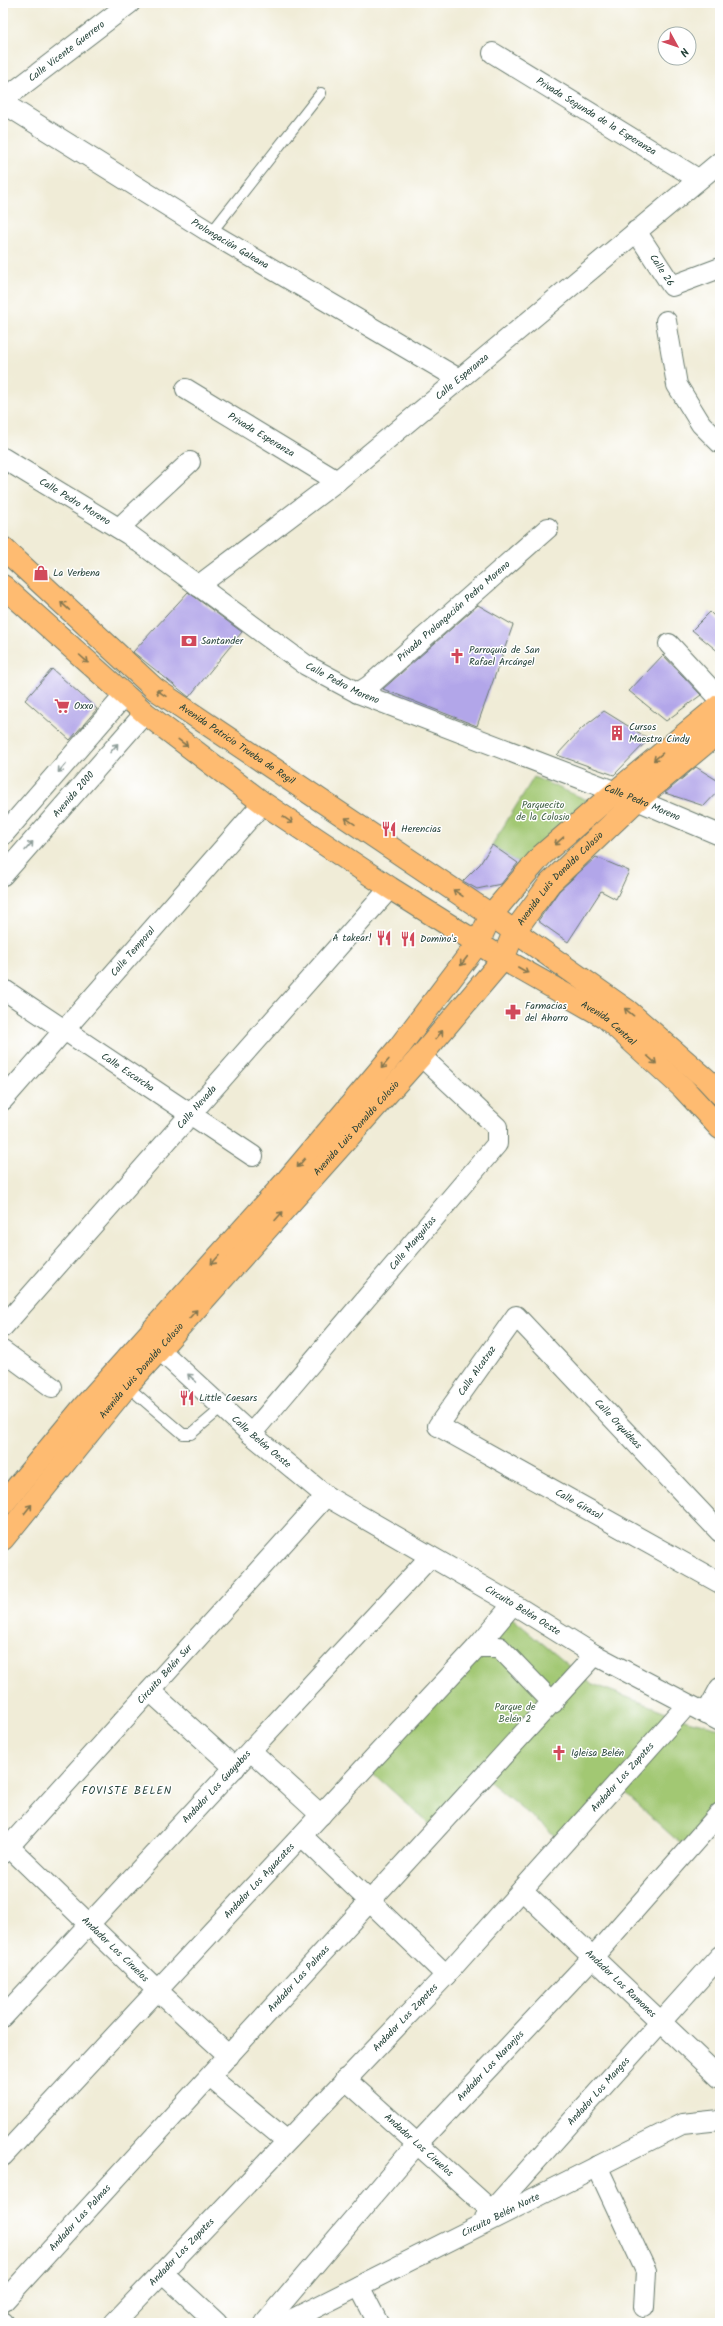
<svg xmlns="http://www.w3.org/2000/svg" width="723" height="2326" font-family="Kalam,sans-serif">
<rect width="100%" height="100%" fill="#fff"/>
<filter id="ink" filterUnits="userSpaceOnUse"><feTurbulence type="fractalNoise" baseFrequency=".025" numOctaves="2"/><feDisplacementMap in="SourceGraphic" scale="8" xChannelSelector="R" yChannelSelector="G"/><feConvolveMatrix kernelMatrix="1 2 1 2 8 2 1 2 1" color-interpolation-filters="sRGB"/></filter>
<filter id="wash" filterUnits="userSpaceOnUse"><feTurbulence type="fractalNoise" baseFrequency=".012" numOctaves="4" result="noise"/><feDisplacementMap in="SourceGraphic" scale="16" xChannelSelector="R" yChannelSelector="G"/><feGaussianBlur stdDeviation="0.9" result="paint"/><feColorMatrix in="noise" values="0 0 0 0 0 0 0 0 0 0 0 0 0 0 0 0 0 1.4 0 .05"/><feComposite in="paint" operator="in"/></filter>
<g filter="url(#wash)">
<rect width="100%" height="100%" fill="#f0ecd7"/>
<g fill="#a2c873" stroke="#608254">
<path d="M534,777L587,800L527,867L521,865L492,845Z"/>
<path d="M506,1613L590,1683L687,1720L720,1728V1839L713,1833L693,1855L616,1785L564,1843L484,1777L436,1830L366,1767Z"/>
</g>
<g id="blocks">
<g fill="#b2a6e9">
<path d="M188,592L242,632L189,697L133,652Z"/>
<path d="M478,605L513,625L477,726L383,689Z"/>
<path d="M710,612L720,622V653L692,630Z"/>
<path d="M663,655L701,695L666,721L629,691Z"/>
<path d="M52,669L97,709L70,740L25,700Z"/>
<path d="M604,711L649,739L614,775L557,755L582,728Z"/>
<path d="M696,767L720,782V789L704,806L665,793Z"/>
<path d="M492,845L518,863L501,884L477,889L463,881L480,864Z"/>
<path d="M596,857L629,871L616,899L601,891L568,942L538,921L559,891Z"/>
</g>
</g>
</g>
<g filter="url(#ink)">
<use href="#blocks" fill-opacity="0" stroke="#687a6d" stroke-width="1"/>
<g fill="none" stroke-linecap="round" stroke-linejoin="round">
<defs>
<g id="lane">
<path d="M211,233L321,93"/>
<path d="M127,1386L183,1434H191L223,1407"/>
</g>
<g id="street">
<path id="s1" d="M493,53L698,179"/>
<path id="s2" d="M3,100L130,3"/>
<path id="s3" d="M3,103L211,233L459,379"/>
<path id="s4" d="M636,231L672,286L720,268"/>
<path d="M666,321L677,385L701,424L720,443"/>
<path id="s5" d="M186,389L337,481"/>
<path id="s6" d="M3,458L128,534L306,665L358,693L637,800L720,835"/>
<path d="M119,528L190,462"/>
<path id="s7" d="M198,586L337,481L720,162"/>
<path d="M669,644L720,699"/>
<path id="s8" d="M358,693L369,686L548,528"/>
<path d="M3,835L124,696"/>
<path id="s9" d="M3,875L145,713"/>
<path id="s10" d="M3,989L253,1156"/>
<path id="s11" d="M3,1100L263,803"/>
<path id="s12" d="M3,1327L390,888"/>
<path id="s13" d="M148,1339L251,1434L326,1496L513,1604L595,1655L720,1721"/>
<path d="M3,1351L52,1387"/>
<path id="s14" d="M251,1434L497,1144V1127L421,1056"/>
<path id="s15" d="M720,1532L516,1316L438,1426L720,1583"/>
<path d="M477,1647H499L553,1703"/>
<path d="M150,1691L235,1768"/>
<path d="M706,1714L720,1688"/>
<path d="M251,1751L321,1815"/>
<path d="M302,1836L446,1975"/>
<path id="s16" d="M3,1841L157,1990L229,2056"/>
<path id="s17" d="M3,1853L326,1496"/>
<path id="s18" d="M522,1890L720,2078"/>
<path id="s19" d="M3,2017L430,1557"/>
<path d="M210,2077L287,2141"/>
<path id="s20" d="M345,2079L492,2211"/>
<path id="s21" d="M3,2156L477,1647L513,1604"/>
<path d="M597,2166L646,2271L644,2307"/>
<path id="s22" d="M485,2218L720,1956"/>
<path d="M163,2273L217,2323"/>
<path d="M359,2286L378,2323"/>
<path id="s23" d="M3,2302L595,1655"/>
<path d="M3,2322L4,2323"/>
<path id="s24" d="M114,2323L446,1975L687,1705"/>
<path id="s25" d="M265,2323L417,2144L593,1957L720,1813"/>
<path id="s26" d="M285,2323L682,2124L720,2120"/>
</g>
<g id="primary">
<path id="s27" d="M3,548L155,689L491,915L628,1011L706,1079L720,1094"/>
<path id="s28" d="M3,586L145,713L263,803L390,888L503,959L605,1017L683,1088L720,1128"/>
<path d="M3,1504L85,1405L288,1179L400,1046L478,943L491,915L529,870L542,855L615,792L720,705"/>
<path id="s29" d="M3,1539L127,1386L421,1056L503,959L514,932L550,883L637,800L720,731"/>
</g>
</defs>
<use href="#lane" stroke="#687a6d" stroke-width="12"/>
<use href="#street" stroke="#687a6d" stroke-width="22"/>
<use href="#primary" stroke="#687a6d" stroke-width="24"/>
<use href="#lane" stroke="#fff" stroke-width="10"/>
<use href="#street" stroke="#fff" stroke-width="20"/>
<use href="#primary" stroke="#febb71" stroke-width="22"/>
</g>
<defs><path id="oneway-shaft" d="M-6 0H5M1.5-3L5.5 0L1.5 3" fill="none" stroke-width="1.6" stroke-linecap="round" stroke-linejoin="round"/></defs>
<g stroke="#83764f">
<use href="#oneway-shaft" transform="translate(65 606) rotate(-137)"/>
<use href="#oneway-shaft" transform="translate(84 659) rotate(42)"/>
<use href="#oneway-shaft" transform="translate(161 693) rotate(-146)"/>
<use href="#oneway-shaft" transform="translate(183 743) rotate(37)"/>
<use href="#oneway-shaft" transform="translate(658 757) rotate(140)"/>
<use href="#oneway-shaft" transform="translate(288 820) rotate(34)"/>
<use href="#oneway-shaft" transform="translate(350 821) rotate(-146)"/>
<use href="#oneway-shaft" transform="translate(559 841) rotate(139)"/>
<use href="#oneway-shaft" transform="translate(458 893) rotate(-146)"/>
<use href="#oneway-shaft" transform="translate(464 961) rotate(127)"/>
<use href="#oneway-shaft" transform="translate(523 970) rotate(30)"/>
<use href="#oneway-shaft" transform="translate(629 1012) rotate(-141)"/>
<use href="#oneway-shaft" transform="translate(439 1035) rotate(-50)"/>
<use href="#oneway-shaft" transform="translate(652 1060) rotate(42)"/>
<use href="#oneway-shaft" transform="translate(385 1064) rotate(130)"/>
<use href="#oneway-shaft" transform="translate(301 1163) rotate(130)"/>
<use href="#oneway-shaft" transform="translate(279 1216) rotate(-48)"/>
<use href="#oneway-shaft" transform="translate(215 1260) rotate(132)"/>
<use href="#oneway-shaft" transform="translate(193 1314) rotate(-48)"/>
<use href="#oneway-shaft" transform="translate(28 1509) rotate(-51)"/>
</g>
<g stroke="#8f9e9a">
<use href="#oneway-shaft" transform="translate(114 748) rotate(-49)"/>
<use href="#oneway-shaft" transform="translate(62 768) rotate(131)"/>
<use href="#oneway-shaft" transform="translate(29 846) rotate(-49)"/>
<use href="#oneway-shaft" transform="translate(192 1378) rotate(-137)"/>
</g>
</g>
<defs>
<symbol id="shop-bare" viewBox="-9 -9 18 18"><path d="M-5-2.5h2.3a2.7 3.5 0 0 1 5.4 0H5L5.5 6h-11ZM-1.5-2.5h3a1.5 2.3 0 0 0-3 0Z" fill="#d1495b" stroke="#fff" stroke-width="2.5" paint-order="stroke"/></symbol>
<symbol id="bank-bare" viewBox="-9 -9 18 18"><path d="M-6-4H6V4H-6ZM0-2.3a2.3 2.3 0 1 0 0 4.6a2.3 2.3 0 1 0 0-4.6Z" fill="#d1495b" stroke="#fff" stroke-width="2.5" paint-order="stroke"/></symbol>
<symbol id="church-bare" viewBox="-9 -9 18 18"><path d="M-1.2-6h2.4v3.5h3.3v2.4h-3.3V6h-2.4V-.1h-3.3v-2.4h3.3Z" fill="#d1495b" stroke="#fff" stroke-width="2.5" paint-order="stroke"/></symbol>
<symbol id="supermarket-bare" viewBox="-9 -9 18 18"><path d="M-6-5.5h2.5l.6 2H6L4.5 2H-2.5L-4.4-4H-6ZM-1.5 3.2a1.3 1.3 0 1 0 .1 0ZM3 3.2a1.3 1.3 0 1 0 .1 0Z" fill="#d1495b" stroke="#fff" stroke-width="2.5" paint-order="stroke"/></symbol>
<symbol id="building-bare" viewBox="-9 -9 18 18"><path d="M-4-6H4V6H1V3H-1V6H-4ZM-2.5-4.3h1.7v1.8h-1.7ZM.8-4.3h1.7v1.8H.8ZM-2.5-1h1.7V.8h-1.7ZM.8-1h1.7V.8H.8Z" fill="#d1495b" stroke="#fff" stroke-width="2.5" paint-order="stroke"/></symbol>
<symbol id="restaurant-bare" viewBox="-9 -9 18 18"><path d="M-5-6h1v4h1v-4h1v4h1v-4h1v5L-1.5 .5V6h-2V.5L-5-1ZM5-6V6H3V1.5H1.5Q1.5-4 5-6Z" fill="#d1495b" stroke="#fff" stroke-width="2.5" paint-order="stroke"/></symbol>
<symbol id="pharmacy-bare" viewBox="-9 -9 18 18"><path d="M-2-6h4v4h4v4h-4v4h-4v-4h-4v-4h4Z" fill="#d1495b" stroke="#fff" stroke-width="2.5" paint-order="stroke"/></symbol>
</defs>
<g fill-rule="evenodd">
<use href="#shop-bare" x="30" y="562" width="22" height="22"/>
<use href="#bank-bare" x="178" y="630" width="22" height="22"/>
<use href="#church-bare" x="446" y="645" width="22" height="22"/>
<use href="#supermarket-bare" x="51" y="695" width="22" height="22"/>
<use href="#building-bare" x="606" y="722" width="22" height="22"/>
<use href="#restaurant-bare" x="378" y="818" width="22" height="22"/>
<use href="#restaurant-bare" x="373" y="927" width="22" height="22"/>
<use href="#restaurant-bare" x="397" y="928" width="22" height="22"/>
<use href="#pharmacy-bare" x="502" y="1001" width="22" height="22"/>
<use href="#restaurant-bare" x="176" y="1387" width="22" height="22"/>
<use href="#church-bare" x="548" y="1742" width="22" height="22"/>
</g>
<g text-anchor="middle" dominant-baseline="central" stroke-width="3" stroke-linejoin="round" paint-order="stroke">
<g font-size="10" fill="#1f3d34" stroke="#fff">
<text stroke="none"><textPath href="#s2" startOffset="80">Calle Vicente Guerrero</textPath></text>
<text stroke="none"><textPath href="#s1" startOffset="121">Privada Segunda de la Esperanza</textPath></text>
<text stroke="none"><textPath href="#s3" startOffset="267">Prolongación Galeana</textPath></text>
<text stroke="none"><textPath href="#s4" startOffset="47">Calle 26</textPath></text>
<text stroke="none"><textPath href="#s7" startOffset="337">Calle Esperanza</textPath></text>
<text stroke="none"><textPath href="#s5" startOffset="88">Privada Esperanza</textPath></text>
<text stroke="none"><textPath href="#s6" startOffset="84">Calle Pedro Moreno</textPath></text>
<text stroke="none"><textPath href="#s8" startOffset="126">Privada Prolongación Pedro Moreno</textPath></text>
<text stroke="none"><textPath href="#s6" startOffset="408">Calle Pedro Moreno</textPath></text>
<text stroke="none"><textPath href="#s27" startOffset="306">Avenida Patricio Trueba de Regil</textPath></text>
<text stroke="none"><textPath href="#s9" startOffset="107">Avenida 2000</textPath></text>
<text stroke="none"><textPath href="#s6" startOffset="731">Calle Pedro Moreno</textPath></text>
<text stroke="none"><textPath href="#s29" startOffset="866">Avenida Luis Donaldo Colosio</textPath></text>
<text stroke="none"><textPath href="#s11" startOffset="197">Calle Temporal</textPath></text>
<text stroke="none"><textPath href="#s28" startOffset="749">Avenida Central</textPath></text>
<text stroke="none"><textPath href="#s10" startOffset="150">Calle Escarcha</textPath></text>
<text stroke="none"><textPath href="#s12" startOffset="293">Calle Nevada</textPath></text>
<text stroke="none"><textPath href="#s29" startOffset="542">Avenida Luis Donaldo Colosio</textPath></text>
<text stroke="none"><textPath href="#s14" startOffset="250">Calle Manguitos</textPath></text>
<text stroke="none"><textPath href="#s29" startOffset="218">Avenida Luis Donaldo Colosio</textPath></text>
<text transform="translate(477 1371) rotate(-55)">Calle Alcatraz</text>
<text transform="translate(618 1424) rotate(47)">Calle Orquídeas</text>
<text stroke="none"><textPath href="#s13" startOffset="153">Calle Belén Oeste</textPath></text>
<text stroke="none"><textPath href="#s15" startOffset="593">Calle Girasol</textPath></text>
<text stroke="none"><textPath href="#s13" startOffset="465">Circuito Belén Oeste</textPath></text>
<text stroke="none"><textPath href="#s17" startOffset="241">Circuito Belén Sur</textPath></text>
<text stroke="none"><textPath href="#s24" startOffset="746">Andador Los Zapotes</textPath></text>
<text stroke="none"><textPath href="#s19" startOffset="314">Andador Los Guayabos</textPath></text>
<text stroke="none"><textPath href="#s21" startOffset="376">Andador Los Aguacates</textPath></text>
<text stroke="none"><textPath href="#s16" startOffset="156">Andador Los Ciruelos</textPath></text>
<text stroke="none"><textPath href="#s23" startOffset="438">Andador Las Palmas</textPath></text>
<text stroke="none"><textPath href="#s18" startOffset="136">Andador Los Ramones</textPath></text>
<text stroke="none"><textPath href="#s24" startOffset="422">Andador Los Zapotes</textPath></text>
<text stroke="none"><textPath href="#s25" startOffset="342">Andador Los Naranjos</textPath></text>
<text stroke="none"><textPath href="#s22" startOffset="170">Andador Los Mangos</textPath></text>
<text stroke="none"><textPath href="#s20" startOffset="99">Andador Los Ciruelos</textPath></text>
<text stroke="none"><textPath href="#s26" startOffset="241">Circuito Belén Norte</textPath></text>
<text stroke="none"><textPath href="#s23" startOffset="114">Andador Las Palmas</textPath></text>
<text stroke="none"><textPath href="#s24" startOffset="98">Andador Los Zapotes</textPath></text>
</g>
<g font-size="10" fill="#1f3d34" stroke="#fff" text-anchor="start">
<text x="53" y="573">La Verbena</text>
<text x="201" y="641">Santander</text>
<text x="469" y="650">Parroquia de San<tspan x="469" dy="12">Rafael Arcángel</tspan></text>
<text x="74" y="706">Oxxo</text>
<text x="629" y="727">Cursos<tspan x="629" dy="12">Maestra Cindy</tspan></text>
<text x="401" y="829">Herencias</text>
<text x="372" y="938" text-anchor="end">A takear!</text>
<text x="420" y="939">Domino's</text>
<text x="525" y="1006">Farmacias<tspan x="525" dy="12">del Ahorro</tspan></text>
<text x="199" y="1398">Little Caesars</text>
<text x="571" y="1753">Igleisa Belén</text>
</g>
<g font-size="10" fill="#406044" stroke="#fff">
<text x="543" y="805">Parquecito<tspan x="543" dy="12">de la Colosio</tspan></text>
<text x="515" y="1707">Parque de<tspan x="515" dy="12">Belén 2</tspan></text>
</g>
<g font-size="11" letter-spacing="1" fill="#1f3d34" stroke="#fff">
<text x="127" y="1791">FOVISTE BELEN</text>
</g>
</g>
<rect width="723" height="2326" fill="none" stroke="#fff" stroke-width="16"/>
<g transform="translate(677 46) rotate(130)"><circle r="19" fill="#ffffff" stroke="#a5b1ae"/>
<path d="M0-3L7 15L0 10L-7 15Z" fill="#d1495b"/>
<text y="-6" font-size="11" font-weight="bold" text-anchor="middle" fill="#1f3d34">N</text>
</g>
</svg>
